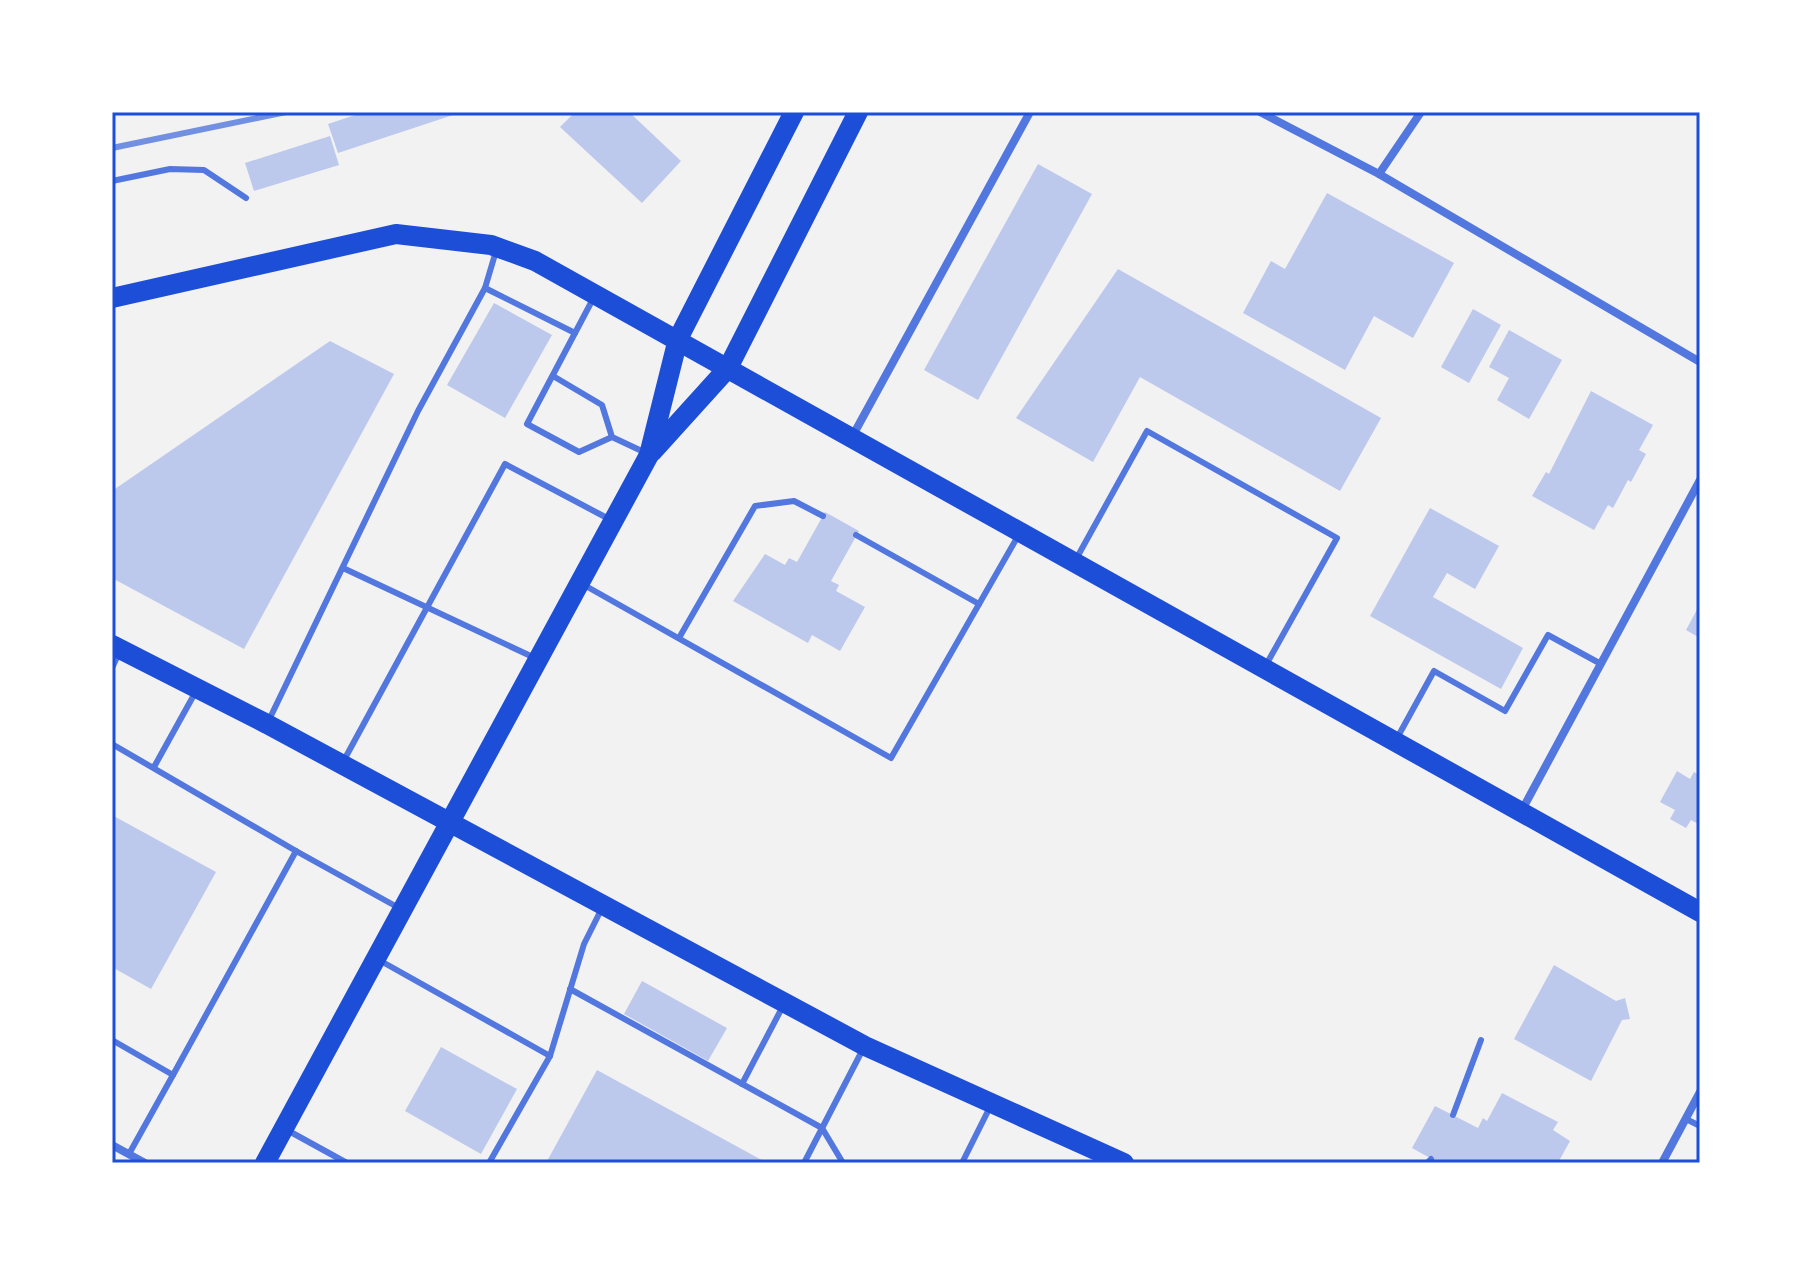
<svg xmlns="http://www.w3.org/2000/svg" width="1812" height="1275" font-family="'Space Grotesk',sans-serif">
<rect width="100%" height="100%" fill="#f2f2f2"/>
<g fill="#bdc9ec">
<path d="M364,112H459V113L338,153L328,124Z"/>
<path d="M575,112H629L681,161L642,203L560,127Z"/>
<path d="M330,136L339,165L254,191L245,163Z"/>
<path d="M1038,164L1092,194L978,400L924,370Z"/>
<path d="M1327,193L1454,263L1413,338L1374,316L1345,370L1243,313L1271,261L1285,269Z"/>
<path d="M1118,269L1381,418L1340,491L1140,377L1093,462L1016,418Z"/>
<path d="M494,303L552,335L505,418L447,385Z"/>
<path d="M1473,309L1501,325L1469,383L1441,367Z"/>
<path d="M1509,330L1562,360L1529,419L1497,400L1509,378L1489,367Z"/>
<path d="M330,341L394,374L244,649L112,578V491Z"/>
<path d="M1591,391L1653,425L1639,450L1646,454L1631,482L1628,480L1613,508L1608,505L1594,530L1532,496L1546,472L1549,474Z"/>
<path d="M1430,508L1499,546L1475,589L1447,573L1433,597L1523,648L1501,689L1370,616Z"/>
<path d="M825,512L859,531L831,581L839,585L836,591L865,607L840,651L812,635L808,643L733,601L765,554L785,565L789,558L797,562Z"/>
<path d="M1700,604V638L1686,630Z"/>
<path d="M1677,771L1690,779L1694,772L1700,775V825L1691,820L1686,828L1670,819L1675,810L1660,802Z"/>
<path d="M112,815L216,872L151,989L112,967Z"/>
<path d="M1554,965L1616,1001L1625,998L1630,1019L1622,1020L1591,1081L1514,1039Z"/>
<path d="M642,981L727,1028L708,1061L624,1014Z"/>
<path d="M441,1047L517,1089L481,1154L405,1111Z"/>
<path d="M597,1070L767,1163H546Z"/>
<path d="M1502,1093L1558,1122L1553,1130L1570,1141L1559,1161L1563,1163H1439L1412,1148L1435,1106L1478,1128L1483,1118L1487,1121Z"/>
</g>
<g fill="none" stroke-linecap="round" stroke-linejoin="round">
<g stroke="#5277de" stroke-width="6">
<path d="M112,181L170,169L204,170L246,198"/>
<path d="M485,288L575,333L527,424L579,452L612,437"/>
<path d="M575,333L594,297"/>
<path d="M553,376L602,405L612,437L646,453"/>
<path d="M856,535L979,604"/>
<path d="M1075,561L1147,431L1337,538L1266,665"/>
<path d="M343,568L535,658"/>
<path d="M584,585L891,758L1018,536"/>
<path d="M679,638L755,506L794,501L823,516"/>
<path d="M112,668L119,653"/>
<path d="M268,722L418,411L485,288L496,251"/>
<path d="M1396,740L1434,671L1505,711L1548,635L1601,664"/>
<path d="M112,744L296,851"/>
<path d="M343,762L505,464L609,519"/>
<path d="M154,767L195,693"/>
<path d="M379,960L550,1056"/>
<path d="M570,989L822,1128L843,1163"/>
<path d="M112,1040L173,1075L129,1154"/>
<path d="M173,1075L296,851L399,908"/>
<path d="M742,1084L783,1006"/>
<path d="M1453,1115L1481,1040"/>
<path d="M1686,1119L1700,1126"/>
<path d="M287,1130L347,1163"/>
<path d="M489,1163L550,1056L584,944L602,908"/>
<path d="M804,1163L863,1049"/>
<path d="M962,1163L990,1107"/>
<path d="M1427,1163L1431,1159"/>
</g>
<g stroke="#5277de" stroke-width="8">
<path d="M1260,112L1379,174L1700,362"/>
<path d="M1379,174L1421,112"/>
<path d="M852,437L1030,112"/>
<path d="M1522,810L1700,480"/>
<path d="M112,1145L145,1163"/>
<path d="M1662,1163L1700,1092"/>
</g>
<g stroke="#1d4ed8" stroke-width="20">
<path d="M112,298L396,234L491,245L535,261L1700,912"/>
<path d="M652,452L728,368L858,112"/>
<path d="M112,645L267,724L865,1046L1124,1163"/>
<path d="M265,1163L649,455L678,339L794,112"/>
</g>
<path stroke="#7290e2" stroke-width="6" d="M112,148L286,112"/>
</g>
<rect width="1812" height="1275" fill="none" stroke="#ffffff" stroke-width="228"/>
<rect x="114" y="114" width="1584" height="1047" fill="none" stroke="#1d4ed8" stroke-width="3"/>
</svg>
